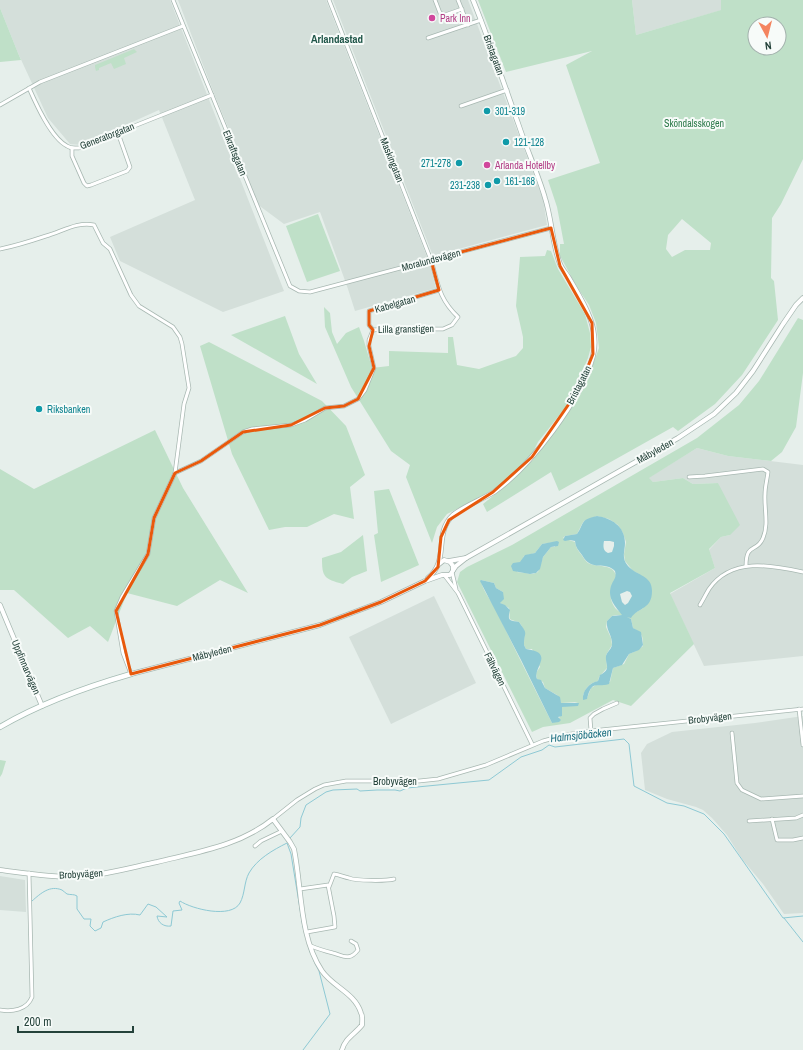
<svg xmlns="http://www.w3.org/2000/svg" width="803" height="1050" font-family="'Archivo Narrow',sans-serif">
<rect width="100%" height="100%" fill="#e6efeb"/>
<g fill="#d4dfda">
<path d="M0,0H170L284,291L223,312L120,261L110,237L195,200L159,110L81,145L70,144L48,118L18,53L0,8Z"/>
<path d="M178,0H326L429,262L436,288L355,311L347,286L320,212L284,224L257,204L238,151L215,96Z"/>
<path d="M333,0H468L543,199L547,225L433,256Z"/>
<path d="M632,0H721L722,10L636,35Z"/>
<path d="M697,448L728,456L803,465V656L704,666L670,594L715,568L709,550L721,537L730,535L718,483L693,484L683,478L653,482L648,478Z"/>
<path d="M434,596L476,683L391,724L349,637Z"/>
<path d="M803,716V913L784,914L763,884L742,859L727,835L712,818L703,810L696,807L667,799L645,790L641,753L647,744L672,732L755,723Z"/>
<path d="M0,876L25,880L26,912L0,910Z"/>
</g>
<g fill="#bfe0c8" fill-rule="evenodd">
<path d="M478,0H632L636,35L721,10V0H803V159L781,204L772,218L771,278L774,281L778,320L742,375L715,404L678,431L673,427L559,491L551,472L487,512L483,504L509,483L533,460L556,430L584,388L599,348L596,323L589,305L577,287L560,256V244H564L557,207L548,180L600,163L566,65L592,51L506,72ZM755,24H779V48H755ZM682,219L711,243L710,250H685L672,257L666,249L668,235Z"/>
<path d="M0,8L18,53L21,60L0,62Z"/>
<path d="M134,49L137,52L124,58L126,64L114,69L111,63L99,68V70L96,71L95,67V65Z"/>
<path d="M318,214L340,271L307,282L286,226Z"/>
<path d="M547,250L551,251L558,269L585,314L590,333L591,347L588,358L569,403L538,442L530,458L506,482L475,500L447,514L437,527L432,543L406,477L410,465L391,451L351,387L325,327L324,307L330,313L332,332L337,344L346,333L359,327L364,341L372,368L389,366V351L448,353V337H453L457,365L479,369L516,356L523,348V337L516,306L520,257L545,256Z"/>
<path d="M285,316L299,354L317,384L231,335Z"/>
<path d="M798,318L803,320V373L796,427L782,452L771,461L728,456L697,448L649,478L653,482L683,478L693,484L718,483L740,525L730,535L721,537L709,549L715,568L670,593L694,644L631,706L613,700L570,723L543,727L532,732L457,582L460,572L467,567L512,545L697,438L739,405L759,381ZM597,516L609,519L618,525L623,533L626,542L624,554L625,561L633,571L639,574L651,595C646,616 616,622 611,599C609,590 615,584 616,575C612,563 597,568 588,563C584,560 583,556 580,553C577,549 576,547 575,542L563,538L565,536L577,534L582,524L584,521ZM555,542V547H551L543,557L538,572L533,574L517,572L519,563L522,561L524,556L535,553L542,544ZM481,580L494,583L496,588L503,592L500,603L509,608C511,620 506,619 519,622C526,631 524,635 524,645L526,649H532L540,667L536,673L537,679L543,682L545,688L557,695L561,703L578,702L562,707L559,719L552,723C533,685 514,648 496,610C491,600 482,590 481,580ZM616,615H622L631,619L633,628C642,634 643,634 643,646L636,651L629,654L624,664L613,668L610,682L596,685L591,688L587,698L583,695C587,687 588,684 598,681L599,677L607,668L606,655L612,645L611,638L606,627L607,621L612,616Z"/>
<path d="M209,342L322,401L346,426L365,475L350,487L354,519L334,514L307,527H285L269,530L232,454L200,346Z"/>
<path d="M155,430L183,488L248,593L220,580L177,606L127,593L108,642L90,626L68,638L14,590H0V469L34,489Z"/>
<path d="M389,489L419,565L381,582L374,535L378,533L374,491Z"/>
<path d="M363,535L367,571L352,577L343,584C324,579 322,577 322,558L341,552Z"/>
<path d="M0,760L6,761L2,774L0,777Z"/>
</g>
<g fill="#8ec9d4" fill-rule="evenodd">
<path d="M597,516C611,518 625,526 625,543C625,551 621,558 628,566C637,576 652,575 652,591C652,610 638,607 631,618L627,617L631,619L633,628L641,632L643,645L639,650L629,654L622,665L613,668L609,684C596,688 592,679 587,699L583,700C582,691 589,683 598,681L600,675C612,669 605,665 606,656C607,651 613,649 612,642C611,633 606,630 607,621L612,616L622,615C616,607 607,599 611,586C613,580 617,578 615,571C605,560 592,573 582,555C578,549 576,549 575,541L570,540L565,541L563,540L565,536L577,534C585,523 579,520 597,516ZM604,541H610L614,542V546L612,552L608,553C603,551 603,546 604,541ZM627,591L630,592L632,596L628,603L625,605L622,602L620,594Z"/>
<path d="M557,541L559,542L558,546L551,547L543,557L540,569L536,573L530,574L513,571L511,566L513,563L520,562L525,555L535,553L542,544Z"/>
<path d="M481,580L494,583L496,588L503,592L504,599L500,603L505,605L510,610C507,622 510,620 519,622C529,636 524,630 524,645L526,649C556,653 532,668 537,679L541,680L545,688L560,697L561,703H579L578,706L562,707V716L558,717L561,720L559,722L552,723L521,660L480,581Z"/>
</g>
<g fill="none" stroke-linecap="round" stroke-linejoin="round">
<g stroke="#8ec9d4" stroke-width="1">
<path d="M290,838L300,827L301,818L306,805L326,792L333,790L357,789L360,791L377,790H395L400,791L407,788L489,780L521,757L542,750L549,745L555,747L624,739L629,744L634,786L667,803L684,806L704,814L724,834L783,918L803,916"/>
<path d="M32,901C41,893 50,885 62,890C64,891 65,893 67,894C71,895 74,894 77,896V909L84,919H91L90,926L95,931L101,928L103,922C114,917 128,912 140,915L148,904L156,907L167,917L157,916C158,923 164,927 171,926L173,911L182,910L179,903L180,901C192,909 231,919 240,903C245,894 244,882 249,873C257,859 273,850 287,843L291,854L303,927"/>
<path d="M784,918L803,942"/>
<path d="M304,930L310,952"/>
<path d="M303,1050L330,1014L319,971L314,961"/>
</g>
<defs>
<g id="minor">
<path d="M173,0L290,286L299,291L310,292L551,228"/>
<path d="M329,0L431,260C438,284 439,299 458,317L452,325L443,329H386L373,330"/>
<path d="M435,0L440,13L445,15L462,9"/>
<path d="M458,0L468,25"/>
<path d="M428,38L481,20"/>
<path d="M29,88C36,104 51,138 67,146C71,149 75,148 79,148L212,95"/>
<path d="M0,105L40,82L183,26"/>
<path d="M461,106L507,90"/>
<path d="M72,148V156L84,183L87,186L91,185L127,171L130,167L118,133"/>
<path d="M0,249C15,246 31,241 46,236C61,232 78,221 94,225L103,243L110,249L131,295L139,306L173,327L180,337L182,344L189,388L184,404L175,473L154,518L148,554L122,597L116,611L123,653L131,674"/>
<path d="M373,330L369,325V311L439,290"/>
<path d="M175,473L201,461L243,432L252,429L291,425L305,420L325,408L344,406L358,399L365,390L374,368L369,346V340L373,330"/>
<path d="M689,477L705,476L763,469L768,472C767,480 765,487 765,494C764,509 769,524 763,538C757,553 746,542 746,566"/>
<path d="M452,572L456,589"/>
<path d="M445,576L458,593L532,744"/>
<path d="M700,605C703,600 706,594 709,589C731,557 771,565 803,572"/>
<path d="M799,709L803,745"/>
<path d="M591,731L590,718L594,714L603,709L617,703"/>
<path d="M732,733L737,783L742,790L761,799L803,796"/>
<path d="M273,819L297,800L315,789L324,785L346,781H419L438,779L486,765L543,741L565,735L591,731L803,709"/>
<path d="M772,819L777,840H793L803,838"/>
<path d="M749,821L796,818L803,815"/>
<path d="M255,846L261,841L282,831"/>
<path d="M329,887L334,874C340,875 344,877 349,878C356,881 387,881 394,879"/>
<path d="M300,889L328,885L334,916L335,927L307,932"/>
<path d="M311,946C318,949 325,951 333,953C342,955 349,962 358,950L356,944L351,941"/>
<path d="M0,1010C12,1012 27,1010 32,997L29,873"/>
</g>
<g id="tertiary">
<path d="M449,561L466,558"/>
<path d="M439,564L444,560L450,562L453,566V570"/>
<path d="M428,578C450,560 433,534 453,515C464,506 481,500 494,492C530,467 582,399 593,356C600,327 583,302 569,278C566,273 562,269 560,264C552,243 552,220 545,198C538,174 527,150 519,126C504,84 490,42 473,0"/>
<path d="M0,605L42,706"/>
<path d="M131,674L320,625L381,602L425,581L442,575H450L456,566L466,558L678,438L714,414L736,393L753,371L783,324L796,305L803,298"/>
<path d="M0,870C24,873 49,877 73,877C101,876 129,868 157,862C198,852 239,846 273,819L290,842L294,849C302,888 299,937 322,971C333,987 355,993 361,1013C363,1016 362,1021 362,1025C355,1034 345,1038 342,1050"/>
</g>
<path id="secondary" d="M0,727C41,703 86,687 131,674"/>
</defs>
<use href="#minor" stroke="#a8b8b2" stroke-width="4.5"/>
<use href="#tertiary" stroke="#a8b8b2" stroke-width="5.5"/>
<use href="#secondary" stroke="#a4bbb3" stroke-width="6"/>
<use href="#minor" stroke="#fff" stroke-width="3"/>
<use href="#tertiary" stroke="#fff" stroke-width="4"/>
<use href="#secondary" stroke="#fff" stroke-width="4.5"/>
</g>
<path fill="none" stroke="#e8590c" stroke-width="3" stroke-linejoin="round" d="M551,228L560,266L592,323L593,354L578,391L532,457L493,492L449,520L441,537L438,567L425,581L381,602L320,625L131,674L116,611L148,554L154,518L175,473L201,461L243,432L291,425L325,408L344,406L358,399L374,368L369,346L373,330L369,325V311L439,290L431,260Z"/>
<g fill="#d1479c" stroke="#f7fbf9" stroke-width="1.5">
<circle cx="432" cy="18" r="4"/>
<circle cx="487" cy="165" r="4"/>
</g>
<g fill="#0f9aa8" stroke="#f7fbf9" stroke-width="1.5">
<circle cx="487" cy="111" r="4"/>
<circle cx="506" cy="142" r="4"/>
<circle cx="459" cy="163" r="4"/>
<circle cx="497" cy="181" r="4"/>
<circle cx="488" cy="185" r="4"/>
<circle cx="39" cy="409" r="4"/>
</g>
<g text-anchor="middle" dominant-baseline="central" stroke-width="4" stroke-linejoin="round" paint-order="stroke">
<g font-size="10" fill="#b23c85" stroke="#f7fbf9" text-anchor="start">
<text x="440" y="18">Park Inn</text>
<text x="495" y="165">Arlanda Hotellby</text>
</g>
<g font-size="10" fill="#24423a" stroke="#f7fbf9">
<text transform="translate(494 55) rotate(70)">Bristagatan</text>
<text transform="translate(107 136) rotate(-21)">Generatorgatan</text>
<text transform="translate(235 153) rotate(68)">Elkraftsgatan</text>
<text transform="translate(392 160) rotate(68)">Maskingatan</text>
<text transform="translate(431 260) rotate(-15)">Moralundsvägen</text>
<text transform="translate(395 304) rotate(-16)">Kabelgatan</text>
<text transform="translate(406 329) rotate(-1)">Lilla granstigen</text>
<text transform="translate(579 385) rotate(-63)">Bristagatan</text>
<text transform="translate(655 451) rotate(-29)">Måbyleden</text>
<text transform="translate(212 653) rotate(-14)">Måbyleden</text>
<text transform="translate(26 667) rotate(67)">Uppfinnarvägen</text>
<text transform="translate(495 669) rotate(64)">Fältvägen</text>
<text transform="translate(710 718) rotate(-6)">Brobyvägen</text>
<text x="395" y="781">Brobyvägen</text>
<text transform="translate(81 874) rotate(-3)">Brobyvägen</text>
</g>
<g font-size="10" fill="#0d838f" stroke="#f7fbf9" text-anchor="start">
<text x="495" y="111">301-319</text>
<text x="514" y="142">121-128</text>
<text x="451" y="163" text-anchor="end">271-278</text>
<text x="505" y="181">161-168</text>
<text x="480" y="185" text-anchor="end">231-238</text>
<text x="47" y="409">Riksbanken</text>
</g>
<g font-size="10" fill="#2d7a4b" stroke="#f7fbf9">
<text x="694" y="123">Sköndalsskogen</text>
</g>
<g font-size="11" font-weight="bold" fill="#1f5548" stroke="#f7fbf9">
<text x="337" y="39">Arlandastad</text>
</g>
<g font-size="11" font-style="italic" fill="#1c6f80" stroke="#f7fbf9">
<text transform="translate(581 735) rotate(-6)">Halmsjöbäcken</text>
</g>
</g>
<g transform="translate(767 36) rotate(173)"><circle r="19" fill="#f7fbf9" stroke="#a3b1ad"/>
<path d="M0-3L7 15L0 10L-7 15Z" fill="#f4845f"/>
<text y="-6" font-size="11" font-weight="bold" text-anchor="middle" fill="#24423a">N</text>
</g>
<path d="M18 1026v6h115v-6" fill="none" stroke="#24423a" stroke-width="2"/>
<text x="24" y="1026" font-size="12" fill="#24423a" stroke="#f7fbf9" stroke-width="3" paint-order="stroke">200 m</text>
</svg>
